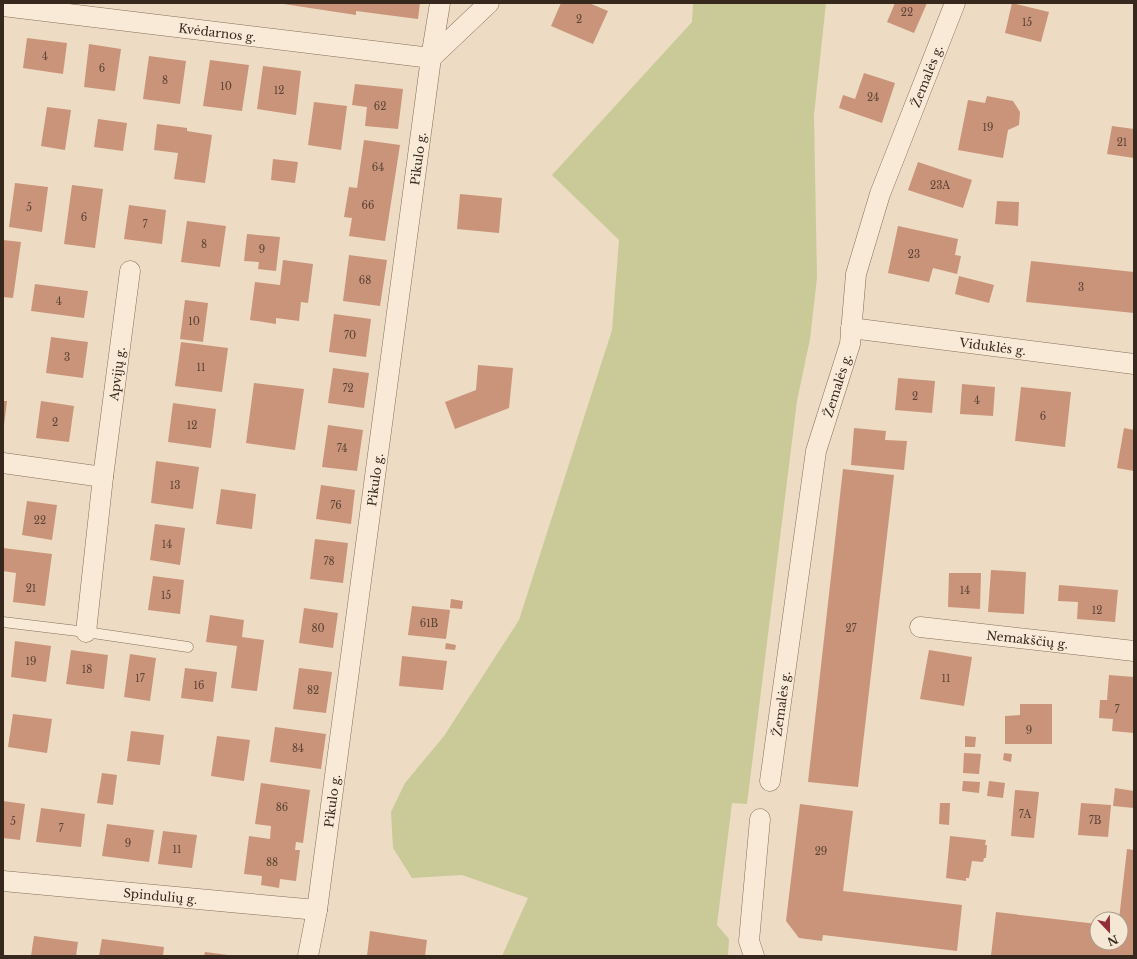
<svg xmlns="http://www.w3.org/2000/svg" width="1137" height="959" font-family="'Libre Baskerville',serif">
<rect width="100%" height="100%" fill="#eddcc3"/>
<path fill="#c9ca98" d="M693,3H826L814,115L817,278L810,339L797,401L747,804L732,803L717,925L729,939L728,956H502L528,898L462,875L412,878L393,848L391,812L405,783L444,736L519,620L612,330L619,240L552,175L692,22Z"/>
<g fill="#c9947a">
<path d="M277,3H420L418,19L356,11V15Z"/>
<path d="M561,3H589L608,11L593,44L551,26Z"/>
<path d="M895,3H927L914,33L887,22Z"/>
<path d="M1012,3L1049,12L1041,42L1005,33Z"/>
<path d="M27,38L67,43L63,74L23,68Z"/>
<path d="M89,44L121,49L115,91L84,87Z"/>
<path d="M149,56L186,61L180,104L143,99Z"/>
<path d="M210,60L249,65L242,111L203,106Z"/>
<path d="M263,66L301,71L296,115L257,109Z"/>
<path d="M864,73L895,83L882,123L839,108L843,95L855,99Z"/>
<path d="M355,84L403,89L398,129L365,126L367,107L352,105Z"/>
<path d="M987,96L1013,101L1020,112L1019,125L1008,130L1003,158L958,150L968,100L985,103Z"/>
<path d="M314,102L347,106L341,150L308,145Z"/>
<path d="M47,107L71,110L65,150L41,146Z"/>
<path d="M98,119L127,123L123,151L94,147Z"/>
<path d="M157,124L187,128V131L212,135L205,183L174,179L178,153L154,150Z"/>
<path d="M1112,126L1134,129V158L1107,154Z"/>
<path d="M364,140L400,145L385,241L349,236L352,218L344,217L349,187L357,188Z"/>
<path d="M273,159L298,162L295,183L271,180Z"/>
<path d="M918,162L972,180L963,208L908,190Z"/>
<path d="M15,183L48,187L42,232L9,227Z"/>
<path d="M72,185L103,189L95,248L64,244Z"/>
<path d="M460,194L502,198L499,233L457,229Z"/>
<path d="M997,201L1019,202L1018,226L995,224Z"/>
<path d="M129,205L166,210L162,244L124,239Z"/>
<path d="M187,221L226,226L220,267L181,262Z"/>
<path d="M898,226L958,239L955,255L961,256L957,274L933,268L929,282L888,273Z"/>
<path d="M247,234L280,237L276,271L258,269L259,262L244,261Z"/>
<path d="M3,240L21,242L13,298L3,297Z"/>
<path d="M349,255L387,260L380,306L343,301Z"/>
<path d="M283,260L313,264L308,303L301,302L299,321L276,318V324L250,320L255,282L280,285Z"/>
<path d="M1031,261L1134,272V313L1026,302Z"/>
<path d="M959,276L994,285L989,303L955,294Z"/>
<path d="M35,284L88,291L84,318L31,311Z"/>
<path d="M185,300L208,303L203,342L180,339Z"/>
<path d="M334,314L371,319L366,357L329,352Z"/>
<path d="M51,337L88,342L83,378L46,373Z"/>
<path d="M181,342L228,348L222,392L175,386Z"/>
<path d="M478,365L513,368L509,408L455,429L445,402L476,390Z"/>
<path d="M333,368L369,373L364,408L328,403Z"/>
<path d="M898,378L935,381L932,413L895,410Z"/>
<path d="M254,383L304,389L295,450L246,443Z"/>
<path d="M962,384L995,387L993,416L960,414Z"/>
<path d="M1021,387L1071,392L1065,447L1015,441Z"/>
<path d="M3,401H7L4,425H3Z"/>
<path d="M41,401L74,406L69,442L36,438Z"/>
<path d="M173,403L216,409L211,448L168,442Z"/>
<path d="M328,425L363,430L357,471L322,467Z"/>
<path d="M854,428L886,431L885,440L907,441L904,470L851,465Z"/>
<path d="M1124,428L1134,430V471L1117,468Z"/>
<path d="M156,461L199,467L193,509L151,503Z"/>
<path d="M843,469L894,475L858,787L808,782Z"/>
<path d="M321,485L355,490L351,524L316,519Z"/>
<path d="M221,489L256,494L252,529L216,524Z"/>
<path d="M27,501L57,505L52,540L22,535Z"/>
<path d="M155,524L185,528L180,565L150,560Z"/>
<path d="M315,539L348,543L343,583L310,579Z"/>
<path d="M3,548L52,554L45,606L13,602L16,573L3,571Z"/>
<path d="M991,570L1026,572L1024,614L988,612Z"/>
<path d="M949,573H981L980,609L948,607Z"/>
<path d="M153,576L184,580L180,614L148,610Z"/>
<path d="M1059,585L1118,590L1115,622L1077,619L1078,602L1058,601Z"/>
<path d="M451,599L463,601L462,609L450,608Z"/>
<path d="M412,606L450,610L446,639L408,635Z"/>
<path d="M304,608L338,613L333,648L299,643Z"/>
<path d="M210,615L244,620L242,637L264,640L257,691L231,688L237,646L206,642Z"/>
<path d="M15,641L51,646L46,682L11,677Z"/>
<path d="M446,643L456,645L455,650L445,649Z"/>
<path d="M71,650L108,655L104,689L66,684Z"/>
<path d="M929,650L972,657L964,706L920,699Z"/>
<path d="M130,654L156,658L150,701L124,697Z"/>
<path d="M402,656L447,661L443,690L399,686Z"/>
<path d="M185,668L217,672L213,702L181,698Z"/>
<path d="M299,668L332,672L326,713L293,709Z"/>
<path d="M1109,675L1134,677V733L1112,731L1113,719L1099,718L1100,700H1107Z"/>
<path d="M1020,704H1052V744H1005V716L1020,715Z"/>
<path d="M13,714L52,719L47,753L8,747Z"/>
<path d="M275,727L326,734L321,769L270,762Z"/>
<path d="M131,731L164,735L160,765L127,761Z"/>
<path d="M217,736L250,740L244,781L211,776Z"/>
<path d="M965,736L976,737L975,747H965Z"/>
<path d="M964,753L981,754L979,774L963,773Z"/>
<path d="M1004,753L1012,754L1011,762L1003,760Z"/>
<path d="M102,773L117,775L113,805L97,803Z"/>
<path d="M963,781L980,782L979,793L962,791Z"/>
<path d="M989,781L1005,783L1003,798L987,796Z"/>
<path d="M261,783L310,790L303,843L296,842L295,850H300L296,881L280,879L279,888L261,885L262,876L244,874L249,836L270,839L271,826L255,824Z"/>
<path d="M1115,788L1134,791V808L1113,806Z"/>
<path d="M1015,790L1039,792L1034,838L1011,836Z"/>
<path d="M3,801L25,804L20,840L3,838Z"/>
<path d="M940,803H950L949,825L939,824Z"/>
<path d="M1081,803L1111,805L1108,837L1078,835Z"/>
<path d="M800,804L853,811L843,891L962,905L957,951L823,935L822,941L799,938L786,921Z"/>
<path d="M41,808L85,814L81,847L36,842Z"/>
<path d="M107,824L154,830L149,862L102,856Z"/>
<path d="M163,831L197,835L192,868L158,864Z"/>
<path d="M950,836L986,840L985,845H987L986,858H984L983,862L972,861L969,878H966V881L946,878Z"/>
<path d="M1127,849L1134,850V956H991L996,912L1097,924V943H1121V919H1119Z"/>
<path d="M370,931L427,940L425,956H367Z"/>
<path d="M34,936L78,942L76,956H31Z"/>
<path d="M102,939L164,947L163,956H99Z"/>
<path d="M205,952L228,955V956H204Z"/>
</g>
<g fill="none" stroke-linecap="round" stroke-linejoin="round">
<defs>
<path id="service" d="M3,622L86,632L188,647"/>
<g id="minor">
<path id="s1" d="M3,6L431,58L489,3"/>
<path id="s2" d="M851,328L1134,364"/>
<path d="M3,463L103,477"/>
<path id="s3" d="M920,627L1134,651"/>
<path id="s4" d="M86,632L103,477L130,271"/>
<path id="s5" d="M770,781L816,451L850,344L856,274L880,194L955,3"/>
<path id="s6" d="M3,881L317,910"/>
<path id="s7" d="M308,956L317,910L431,58L440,3"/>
<path d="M754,956L749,941L760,819"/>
</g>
</defs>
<use href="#service" stroke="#866e5b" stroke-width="11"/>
<use href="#minor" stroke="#866e5b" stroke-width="21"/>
<use href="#service" stroke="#f8ead6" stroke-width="10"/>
<use href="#minor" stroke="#f8ead6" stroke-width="20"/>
</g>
<g text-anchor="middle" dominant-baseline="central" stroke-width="3" stroke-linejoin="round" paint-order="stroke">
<g font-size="10" fill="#5c4335">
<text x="907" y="12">22</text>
<text x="579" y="19">2</text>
<text x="1027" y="22">15</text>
<text x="45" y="56">4</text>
<text x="102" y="68">6</text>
<text x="165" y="80">8</text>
<text x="226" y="86">10</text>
<text x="279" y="90">12</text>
<text x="873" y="97">24</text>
<text x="380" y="106">62</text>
<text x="988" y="127">19</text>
<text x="1122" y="142">21</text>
<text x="378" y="167">64</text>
<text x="940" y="185">23A</text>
<text x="368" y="205">66</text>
<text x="29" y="207">5</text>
<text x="84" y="217">6</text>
<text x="145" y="224">7</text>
<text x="204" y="244">8</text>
<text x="262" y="249">9</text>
<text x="914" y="254">23</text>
<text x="365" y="280">68</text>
<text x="1081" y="287">3</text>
<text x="59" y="301">4</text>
<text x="194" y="321">10</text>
<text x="350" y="335">70</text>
<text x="67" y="357">3</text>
<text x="201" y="367">11</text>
<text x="348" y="388">72</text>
<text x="915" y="396">2</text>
<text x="977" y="400">4</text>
<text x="1043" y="416">6</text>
<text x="55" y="422">2</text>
<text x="192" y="425">12</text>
<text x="342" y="448">74</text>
<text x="175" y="485">13</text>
<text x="336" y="505">76</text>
<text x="40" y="520">22</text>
<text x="167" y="544">14</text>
<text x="329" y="561">78</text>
<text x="31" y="588">21</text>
<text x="965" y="590">14</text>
<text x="166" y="595">15</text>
<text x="1097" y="610">12</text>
<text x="429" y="623">61B</text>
<text x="318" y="628">80</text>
<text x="851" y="628">27</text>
<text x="31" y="661">19</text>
<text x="87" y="669">18</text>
<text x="140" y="678">17</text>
<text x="946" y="678">11</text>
<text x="199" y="685">16</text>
<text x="313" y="690">82</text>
<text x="1117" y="709">7</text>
<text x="1029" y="730">9</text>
<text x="298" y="748">84</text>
<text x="282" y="807">86</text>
<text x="1025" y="814">7A</text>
<text x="1095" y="820">7B</text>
<text x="13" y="821">5</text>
<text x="61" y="828">7</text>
<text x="128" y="843">9</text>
<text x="177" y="849">11</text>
<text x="821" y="851">29</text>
<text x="272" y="862">88</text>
</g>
<g font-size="12" fill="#37281e" stroke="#f4e7d3">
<text stroke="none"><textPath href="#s1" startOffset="216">Kvėdarnos g.</textPath></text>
<text stroke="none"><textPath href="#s5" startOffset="726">Žemalės g.</textPath></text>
<text stroke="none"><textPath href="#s7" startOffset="805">Pikulo g.</textPath></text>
<text stroke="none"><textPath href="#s2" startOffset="143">Viduklės g.</textPath></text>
<text stroke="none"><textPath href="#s4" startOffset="260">Apvijų g.</textPath></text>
<text stroke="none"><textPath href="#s5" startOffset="402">Žemalės g.</textPath></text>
<text stroke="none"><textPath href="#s7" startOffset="481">Pikulo g.</textPath></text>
<text stroke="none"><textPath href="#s3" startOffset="108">Nemakščių g.</textPath></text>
<text stroke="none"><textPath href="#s5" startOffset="78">Žemalės g.</textPath></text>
<text stroke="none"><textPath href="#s7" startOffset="157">Pikulo g.</textPath></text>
<text stroke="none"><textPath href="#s6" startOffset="158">Spindulių g.</textPath></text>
</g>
</g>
<rect width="1137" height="959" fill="none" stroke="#37281e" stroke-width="8"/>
<g transform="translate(1109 931) rotate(158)"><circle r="19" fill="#f4e7d3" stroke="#a89b8b"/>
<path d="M0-3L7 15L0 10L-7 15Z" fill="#932d37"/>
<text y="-6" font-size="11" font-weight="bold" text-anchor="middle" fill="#37281e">N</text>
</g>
</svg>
